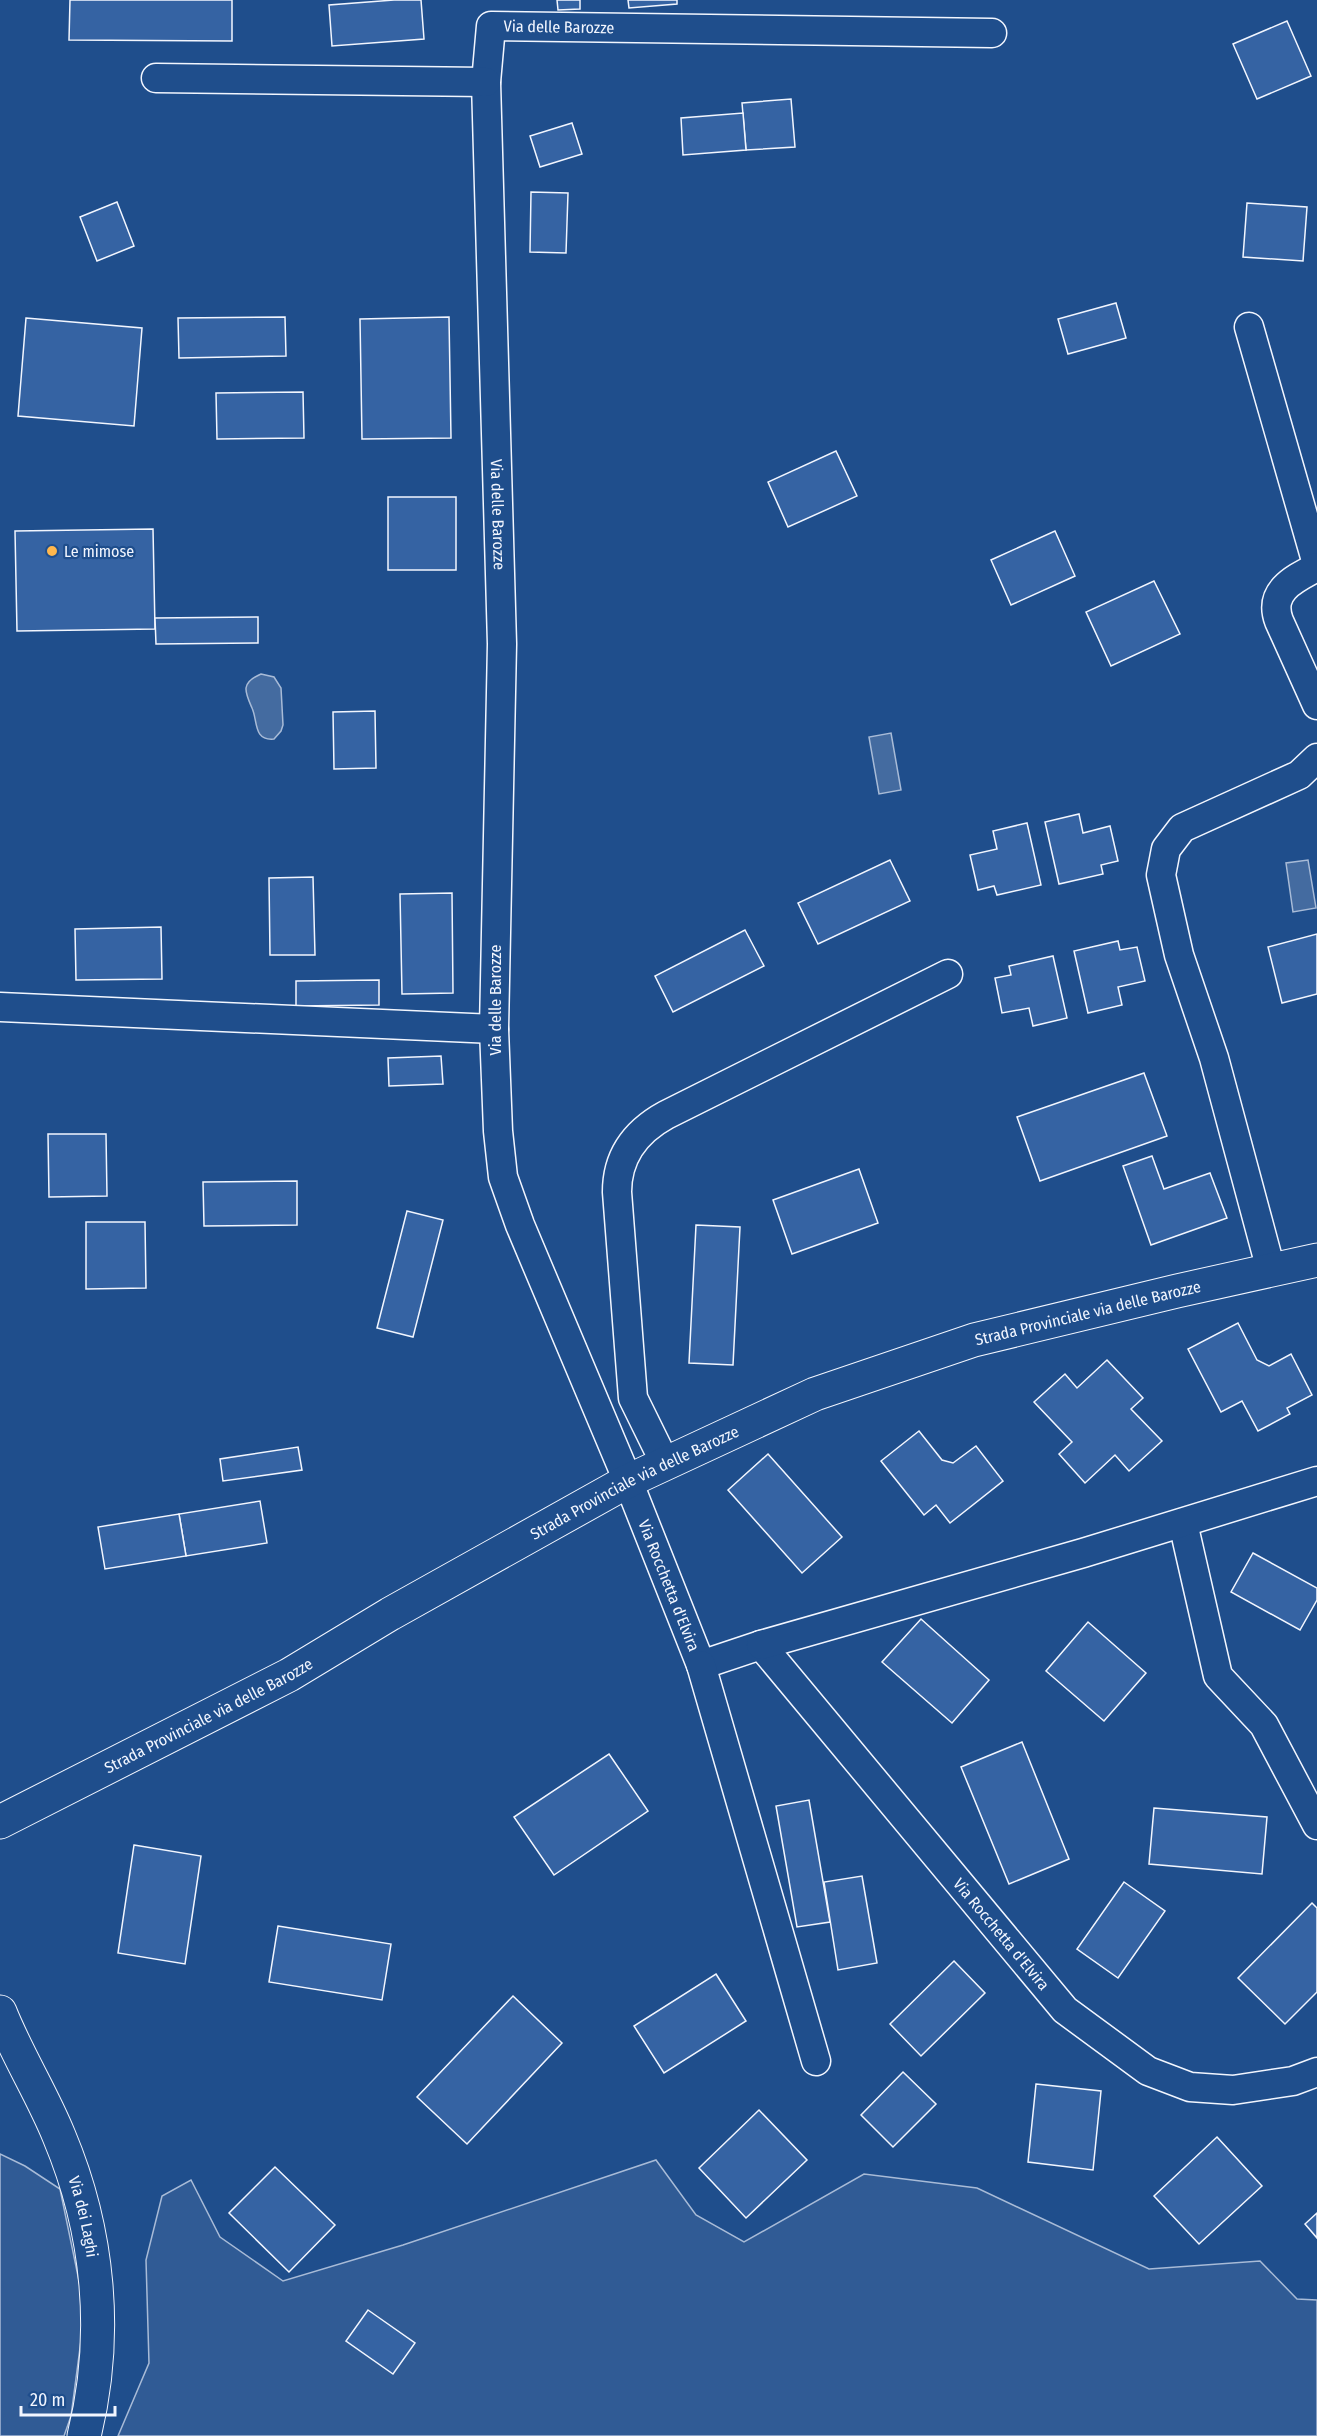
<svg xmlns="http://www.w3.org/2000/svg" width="1317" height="2436" font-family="'Fira Sans Condensed',sans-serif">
<rect width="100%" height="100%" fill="#1f4e8c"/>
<g fill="#305b95" stroke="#a8bbd7" stroke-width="1.5">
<path d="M0,2154L25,2166L60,2189L85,2310L71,2416L64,2436H0Z"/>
<path d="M656,2160L696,2215L744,2242L864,2174L977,2188L1149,2269L1260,2261L1297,2299L1317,2300V2436H118L149,2363L146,2260L162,2196L191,2180L220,2237L283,2281L403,2245Z"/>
</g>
<g fill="#446ba0" stroke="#a8bbd7" stroke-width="1.5">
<path d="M261,674L274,677L281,688L283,725L281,731L274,739C253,741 258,721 252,708C245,692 240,683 261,674Z"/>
<path d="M891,733L901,790L879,794L869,737Z"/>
<path d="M1308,860L1316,908L1293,912L1286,863Z"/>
</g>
<g fill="#3563a3" stroke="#f2f6ff" stroke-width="1.5">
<path d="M70,0H232V41L69,40Z"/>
<path d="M394,0H421L424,39L332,46L329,5Z"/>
<path d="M557,0H580V9L558,10Z"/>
<path d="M628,0H677V4L629,8Z"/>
<path d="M1287,21L1311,76L1257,99L1233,44Z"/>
<path d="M791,99L795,147L746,150L742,103Z"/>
<path d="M743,113L746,150L683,155L681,118Z"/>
<path d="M572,123L582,154L540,167L530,136Z"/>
<path d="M531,192L568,193L566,253L530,252Z"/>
<path d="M117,202L134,246L97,261L80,217Z"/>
<path d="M1247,203L1307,207L1303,261L1243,257Z"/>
<path d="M1116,303L1126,338L1068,354L1058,319Z"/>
<path d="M285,317L286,356L179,358L178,318Z"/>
<path d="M449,317L451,438L362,439L360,319Z"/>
<path d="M26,318L142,328L134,426L18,416Z"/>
<path d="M303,392L304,438L217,439L216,393Z"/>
<path d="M836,451L857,496L788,527L768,482Z"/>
<rect x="388" y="497" width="68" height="73"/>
<path d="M153,529L155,629L17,631L15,531Z"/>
<path d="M1055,531L1075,576L1011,605L991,560Z"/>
<path d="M1154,581L1180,634L1111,666L1086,612Z"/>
<path d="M258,617V643L156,644L155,618Z"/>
<path d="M375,711L376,768L334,769L333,712Z"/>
<path d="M1079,814L1083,833L1110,826L1118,861L1101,865L1103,874L1059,884L1045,822Z"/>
<path d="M1027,823L1041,885L997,895L994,886L978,890L970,855L997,849L993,831Z"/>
<path d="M890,860L910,901L818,944L798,903Z"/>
<path d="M313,877L315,955H270L269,878Z"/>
<path d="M452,893L453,993L402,994L400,894Z"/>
<path d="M161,927L162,979L76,980L75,929Z"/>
<path d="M745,930L764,966L673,1012L655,976Z"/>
<path d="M1317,934V994L1282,1003L1268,947Z"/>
<path d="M1118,941L1120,950L1137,947L1145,981L1118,987L1122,1005L1088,1013L1074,951Z"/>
<path d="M1053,956L1067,1018L1033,1026L1029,1008L1002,1013L995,978L1011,975L1009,966Z"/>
<path d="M379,980V1005L296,1006V981Z"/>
<path d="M441,1056L443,1084L389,1086L388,1058Z"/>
<path d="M1144,1073L1167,1136L1040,1181L1017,1117Z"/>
<path d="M48,1134H106L107,1196L49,1197Z"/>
<path d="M1152,1156L1164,1189L1210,1173L1227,1218L1151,1245L1123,1166Z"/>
<path d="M859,1169L878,1223L792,1254L773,1200Z"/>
<path d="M297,1181V1225L204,1226L203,1182Z"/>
<path d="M407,1211L443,1220L413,1337L377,1328Z"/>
<path d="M86,1222H145L146,1288L86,1289Z"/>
<path d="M696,1225L740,1227L733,1365L689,1363Z"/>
<path d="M1238,1323L1257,1360L1269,1366L1291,1354L1312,1395L1287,1408L1290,1414L1258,1431L1242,1401L1221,1412L1188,1349Z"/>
<path d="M1107,1360L1143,1398L1131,1409L1162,1441L1129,1471L1115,1455L1085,1483L1059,1454L1072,1442L1034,1402L1065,1374L1077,1388Z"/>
<path d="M919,1431L942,1460L953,1463L976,1446L1003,1481L950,1523L936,1505L924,1515L881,1461Z"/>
<path d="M298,1447L302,1470L223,1481L220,1459Z"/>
<path d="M768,1454L842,1537L802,1573L728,1490Z"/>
<path d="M260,1501L267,1543L186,1556L179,1514Z"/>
<path d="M179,1514L186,1556L105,1569L98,1527Z"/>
<path d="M1253,1553L1317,1588V1600L1300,1630L1231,1592Z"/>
<path d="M921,1619L989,1680L952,1723L882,1662Z"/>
<path d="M1088,1622L1146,1673L1104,1721L1046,1671Z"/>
<path d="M1022,1742L1069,1859L1009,1884L961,1767Z"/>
<path d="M609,1754L648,1811L554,1875L514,1817Z"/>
<path d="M809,1800L830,1922L797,1927L776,1806Z"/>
<path d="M1154,1808L1267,1817L1262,1874L1149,1864Z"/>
<path d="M134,1845L201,1856L185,1964L118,1953Z"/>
<path d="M862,1876L877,1963L838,1970L824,1882Z"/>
<path d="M1124,1882L1165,1911L1118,1978L1077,1949Z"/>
<path d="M1312,1903L1317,1908V1992L1285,2024L1238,1978Z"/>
<path d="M278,1926L391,1944L382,2000L269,1982Z"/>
<path d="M954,1961L985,1993L921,2056L890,2024Z"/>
<path d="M716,1974L746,2021L664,2073L634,2026Z"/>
<path d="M513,1996L562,2043L467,2144L417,2097Z"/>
<path d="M903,2072L936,2104L893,2147L861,2115Z"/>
<path d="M1036,2084L1101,2091L1093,2170L1028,2162Z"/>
<path d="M759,2110L807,2160L746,2218L699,2168Z"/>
<path d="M1217,2137L1262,2186L1199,2244L1154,2196Z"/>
<path d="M275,2167L335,2225L289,2272L229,2213Z"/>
<path d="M1317,2213V2238L1305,2224Z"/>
<path d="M368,2310L415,2343L393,2374L346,2341Z"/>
</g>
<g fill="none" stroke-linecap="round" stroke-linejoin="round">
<defs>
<g id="minor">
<path id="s1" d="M992,33L491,26L486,82L502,644L494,1029L498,1131L503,1177L520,1225L628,1481L701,1665L761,1645L1065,2010L1148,2071L1190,2087L1233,2090L1293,2081L1317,2072"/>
<path d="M156,78L486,82"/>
<path d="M1249,327L1317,564"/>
<path d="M1317,567C1294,579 1268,591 1279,621L1317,705"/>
<path d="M0,1007L494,1029"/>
<path d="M1271,1270L1214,1058L1179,955L1161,875L1166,849L1182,828L1299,775L1317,758"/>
<path d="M665,1463L633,1398L617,1192C617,1157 635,1132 666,1115L948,974"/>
<path d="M1183,1523L1218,1676L1264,1725L1317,1825"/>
<path d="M761,1645L1083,1553L1317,1481"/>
<path d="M701,1665L816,2061"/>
</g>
<g id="secondary">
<path id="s2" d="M0,1822L289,1675L390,1614L628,1481L815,1394L974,1340L1177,1291L1317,1260"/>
<path id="s3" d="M0,2012C17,2055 42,2094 59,2136C99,2231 109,2336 84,2436"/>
</g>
</defs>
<use href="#minor" stroke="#f2f6ff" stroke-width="31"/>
<use href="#secondary" stroke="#f2f6ff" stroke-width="35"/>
<use href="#minor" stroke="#1f4e8c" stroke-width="28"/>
<use href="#secondary" stroke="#1f4e8c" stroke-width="33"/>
</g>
<circle fill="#ffb74d" stroke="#1f4e8c" stroke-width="2" cx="52" cy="551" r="6"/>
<g text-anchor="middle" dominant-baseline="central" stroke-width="4.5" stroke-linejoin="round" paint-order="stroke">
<g font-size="16" fill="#f2f6ff" stroke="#1f4e8c">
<text transform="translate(559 27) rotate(1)">Via delle Barozze</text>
<text stroke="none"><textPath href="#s1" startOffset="990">Via delle Barozze</textPath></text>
<text transform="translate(495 1000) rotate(-90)">Via delle Barozze</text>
<text stroke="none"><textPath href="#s2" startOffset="1206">Strada Provinciale via delle Barozze</textPath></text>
<text stroke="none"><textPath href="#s2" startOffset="720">Strada Provinciale via delle Barozze</textPath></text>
<text stroke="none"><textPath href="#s1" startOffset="2094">Via Rocchetta d'Elvira</textPath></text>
<text stroke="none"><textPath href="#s2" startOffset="234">Strada Provinciale via delle Barozze</textPath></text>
<text stroke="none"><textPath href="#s1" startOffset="2619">Via Rocchetta d'Elvira</textPath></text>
<text stroke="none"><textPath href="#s3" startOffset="222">Via dei Laghi</textPath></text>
</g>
<g font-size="16" fill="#f2f6ff" stroke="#1f4e8c" text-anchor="start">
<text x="64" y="551">Le mimose</text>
</g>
</g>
<path d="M21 2406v9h94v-9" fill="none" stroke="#f2f6ff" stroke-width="3"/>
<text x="30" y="2406" font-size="18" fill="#f2f6ff" stroke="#1f4e8c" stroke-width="4.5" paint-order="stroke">20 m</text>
</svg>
